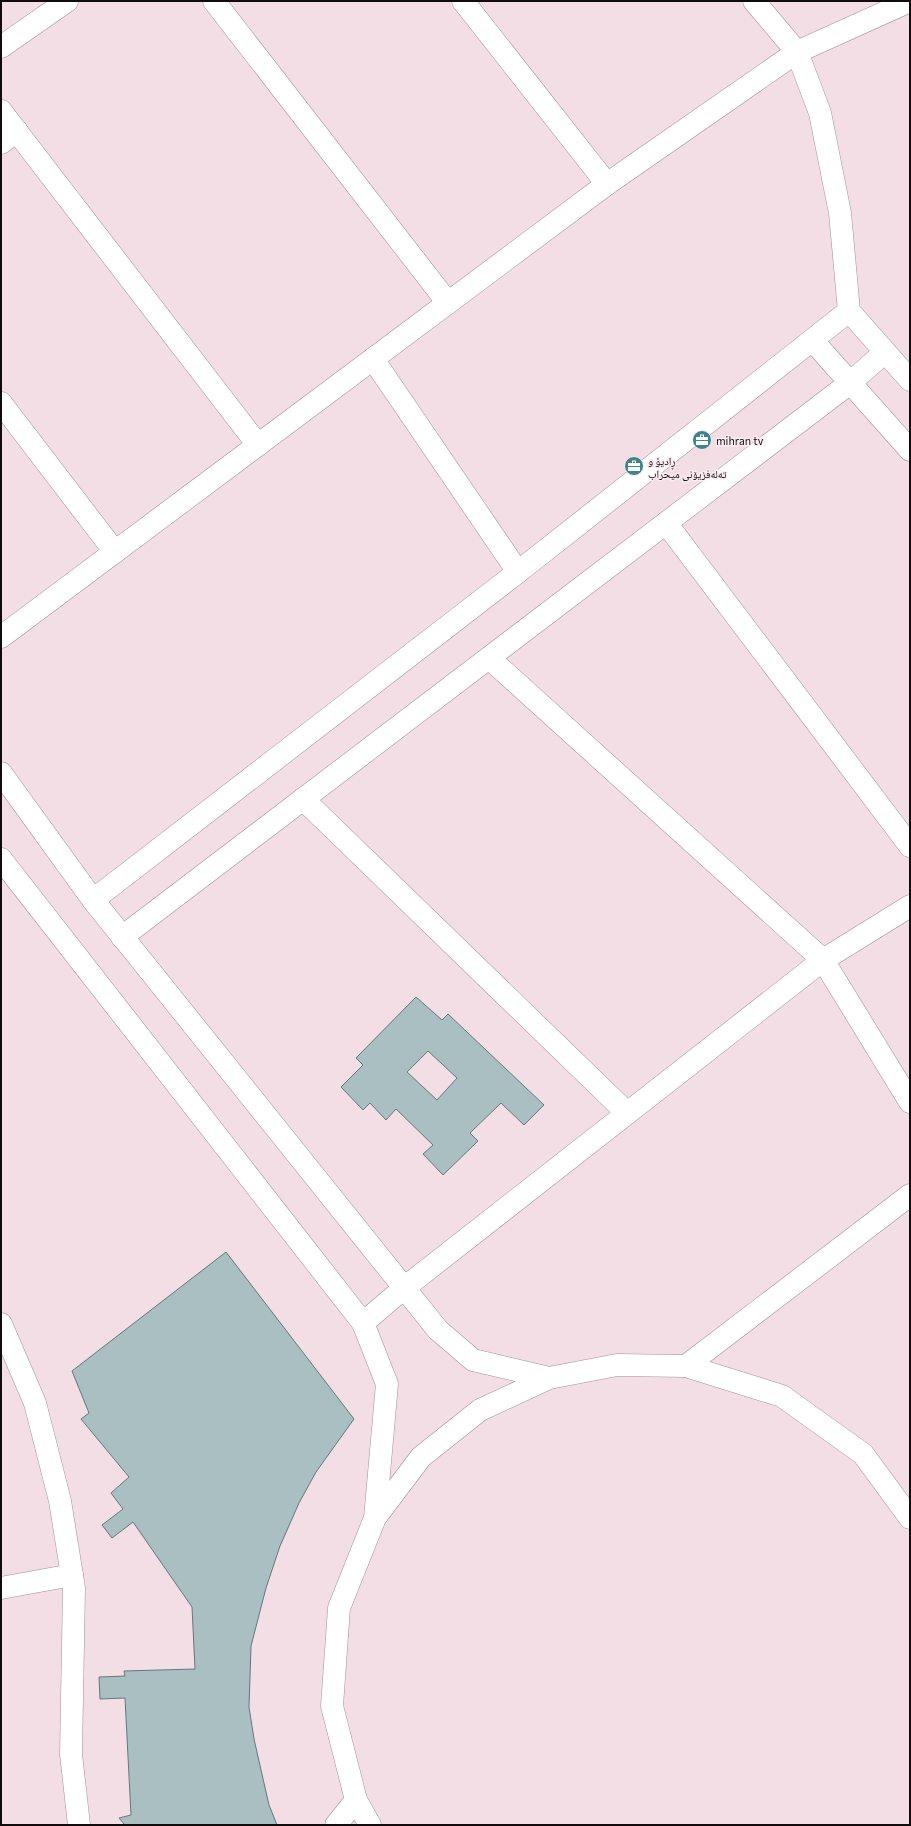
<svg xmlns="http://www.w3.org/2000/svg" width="911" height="1826" font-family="Commissioner,'Noto Naskh Arabic',sans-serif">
<rect width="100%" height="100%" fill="#f3dee6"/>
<g fill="#a9bfc2" stroke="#63787a" fill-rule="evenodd">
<path d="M416,997L442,1020L448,1014L544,1105L524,1125L501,1103L470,1133L478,1141L443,1175L423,1154L433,1145L396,1109L386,1120L370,1103L363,1110L341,1087L363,1065L356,1058ZM428,1051L457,1078L437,1100L407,1072Z"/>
<path d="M226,1252L354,1419L316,1472L299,1503L280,1546L266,1588L251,1646L249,1707L254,1739L269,1805L277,1825H125L119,1818L131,1815L125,1698L100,1699L99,1677L125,1676L124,1671L195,1669L192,1607L133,1522L112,1538L102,1525L123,1509L111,1493L129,1477L81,1419L89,1413L72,1371Z"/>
</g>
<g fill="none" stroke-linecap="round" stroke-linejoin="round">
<defs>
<g id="street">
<path d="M214,1L448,303"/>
<path d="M463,1L607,184"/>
<path d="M754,1L797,52L820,113L840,213L849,311L910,380"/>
<path d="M1,47L67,1"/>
<path d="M1,111L258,445"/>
<path d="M1,143L17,131"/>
<path d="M813,341L910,450"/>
<path d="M373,359L518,572"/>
<path d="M1,403L115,552"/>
<path d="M666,523L910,846"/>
<path d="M1,637L607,184L797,52L910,1"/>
<path d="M489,658L823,960L910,1102"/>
<path d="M303,799L627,1113"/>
<path d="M93,900L518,572L849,311"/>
<path d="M122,937L850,383L885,352"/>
<path d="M363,1323L404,1288L823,960L910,906"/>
<path d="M1,1324L35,1403L60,1501L74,1588L71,1754L79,1825"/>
<path d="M686,1366L910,1195"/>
<path d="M1,1588L72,1575"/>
</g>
<g id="secondary">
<path d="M1,773L93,900L438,1330L473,1360L549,1378"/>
<path d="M1,859L363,1323L387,1384L375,1518"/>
<path d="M336,1825L356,1800"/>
<path d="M370,1825L356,1800L332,1706L339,1608L375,1518L421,1457L480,1410L549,1378L617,1365L686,1366L782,1396L863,1454L910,1518"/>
</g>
</defs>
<use href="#street" stroke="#a28f96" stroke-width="23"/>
<use href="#secondary" stroke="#a28f96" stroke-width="23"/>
<use href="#street" stroke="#fff" stroke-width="22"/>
<use href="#secondary" stroke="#fff" stroke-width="22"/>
</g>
<defs>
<symbol id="office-disc" viewBox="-11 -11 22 22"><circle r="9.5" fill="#3d848d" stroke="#fdedf3"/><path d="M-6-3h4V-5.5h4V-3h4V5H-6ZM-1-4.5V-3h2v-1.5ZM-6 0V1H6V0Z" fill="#fff"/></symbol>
</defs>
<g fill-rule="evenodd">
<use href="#office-disc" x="691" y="429" width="22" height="22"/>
<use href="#office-disc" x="623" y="455" width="22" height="22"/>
</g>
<g text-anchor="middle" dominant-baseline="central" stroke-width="3" stroke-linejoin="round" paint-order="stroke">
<g font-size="11" fill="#120b0e" stroke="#fdedf3" text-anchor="start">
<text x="716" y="440">mihran tv</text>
<text x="648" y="460">ڕادیۆ و<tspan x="648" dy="13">تەلەفزیۆنی میحراب</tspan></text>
</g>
</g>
<rect width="911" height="1826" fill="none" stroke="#120b0e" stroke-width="4"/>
</svg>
